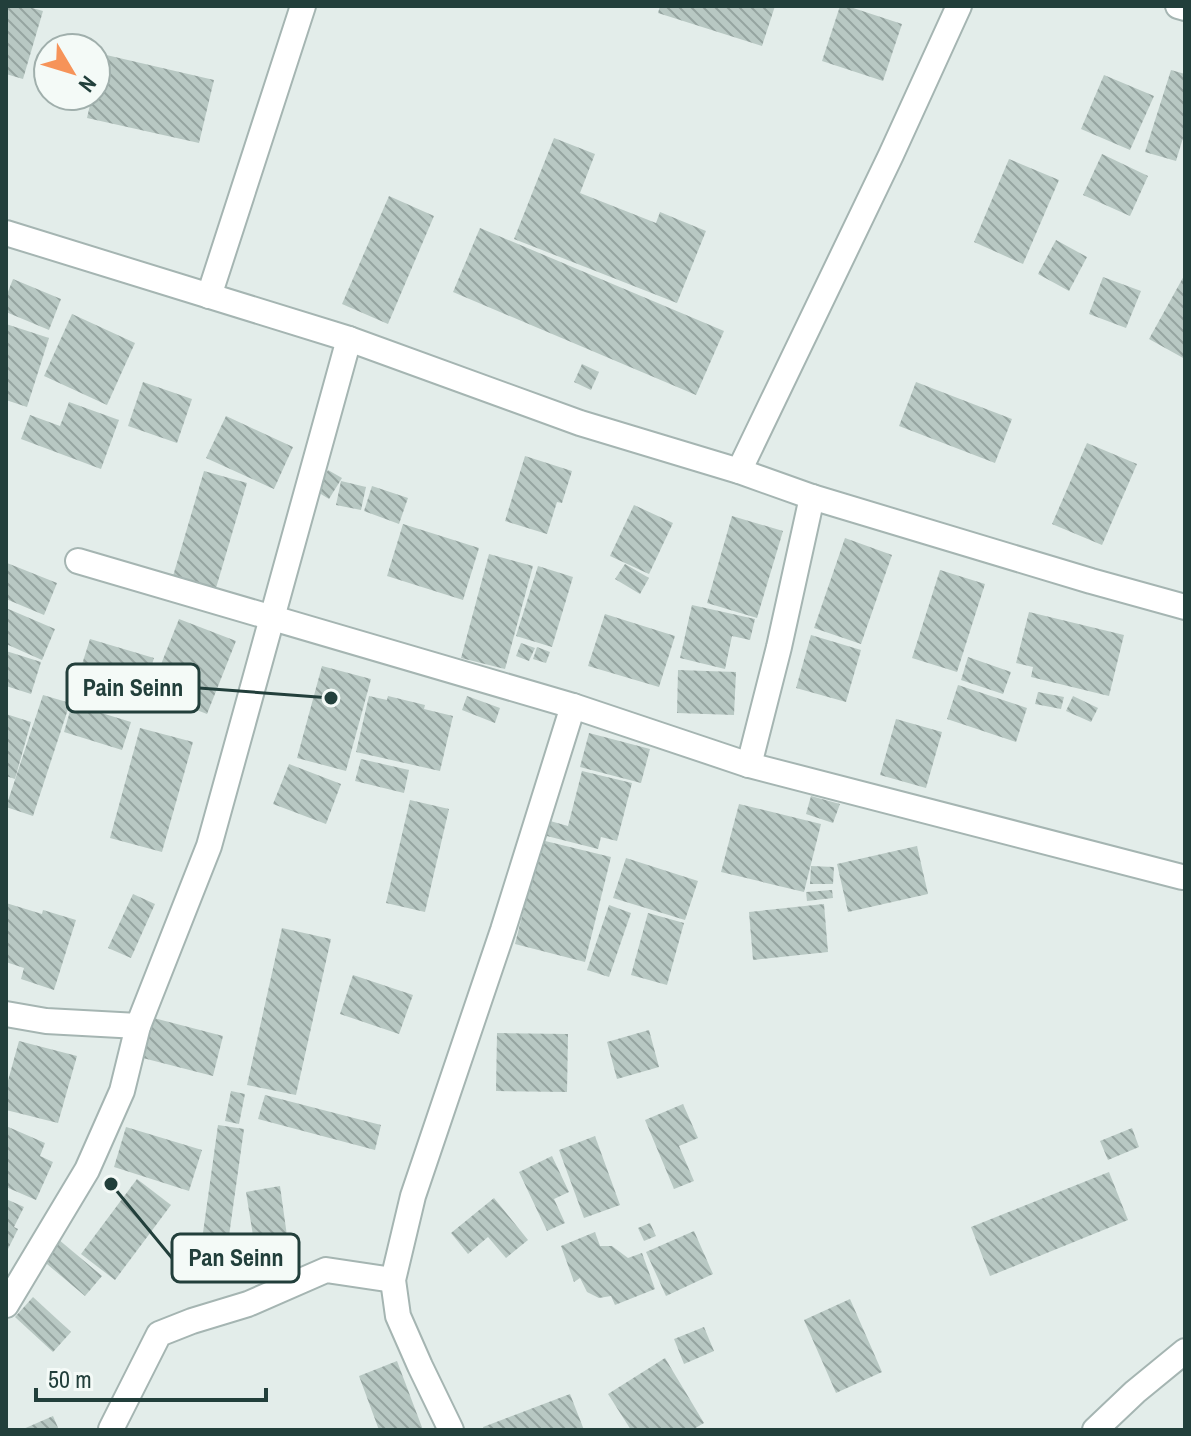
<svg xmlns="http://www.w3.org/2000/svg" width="1191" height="1436" font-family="'Archivo Narrow',sans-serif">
<defs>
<pattern id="building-back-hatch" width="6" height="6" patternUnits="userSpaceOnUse" patternTransform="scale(2)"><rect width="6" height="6" fill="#b8c8c3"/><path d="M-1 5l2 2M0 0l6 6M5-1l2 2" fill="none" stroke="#95a4a0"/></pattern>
</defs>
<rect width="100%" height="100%" fill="#e3edea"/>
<g fill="url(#building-back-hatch)">
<path d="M6,6H25L43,11L23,79L6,74Z"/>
<path d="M660,6H775L762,46L658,13Z"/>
<path d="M840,6H847L902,24L883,81L822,61Z"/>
<path d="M102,54L214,80L199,143L87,118L92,96H96V80Z"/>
<path d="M1171,70L1185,74V139L1183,138L1176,161L1145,152Z"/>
<path d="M1104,75L1154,96L1130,150L1081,129Z"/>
<path d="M554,138L595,154L580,193L656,223L660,212L706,231L677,303L514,239Z"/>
<path d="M1102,154L1148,176L1130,216L1083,195Z"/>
<path d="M1009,159L1059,180L1023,264L974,242Z"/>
<path d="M389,196L434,216L388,324L342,304Z"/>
<path d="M480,228L724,331L696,395L453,292Z"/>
<path d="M1056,240L1087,257L1069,291L1038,274Z"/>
<path d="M1185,274V359L1149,339Z"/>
<path d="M1103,277L1141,291L1126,328L1089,314Z"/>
<path d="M13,279L61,299L49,330L6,312V297Z"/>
<path d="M72,314L135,343L107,405L44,376Z"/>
<path d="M6,324L49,338L27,407L6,400Z"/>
<path d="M582,364L599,372L591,390L574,382Z"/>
<path d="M143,382L192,399L177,443L128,426Z"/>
<path d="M916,382L1012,419L995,463L899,426Z"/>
<path d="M69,402L119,420L101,469L21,439L30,415L60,426Z"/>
<path d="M226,416L293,447L274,489L206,458Z"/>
<path d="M1087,443L1137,464L1102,545L1052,524Z"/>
<path d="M525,456L572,471L562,503L557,502L547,534L505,521Z"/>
<path d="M328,470L342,478L329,499L316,491Z"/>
<path d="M204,471L247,483L216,588L173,576Z"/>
<path d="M341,481L366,487L361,510L336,505Z"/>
<path d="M372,486L408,498L399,524L364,511Z"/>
<path d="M634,505L673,523L649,574L610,556Z"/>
<path d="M732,516L783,531L757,618L707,603Z"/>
<path d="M403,524L479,548L463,600L387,576Z"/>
<path d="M845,538L892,555L861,644L814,628Z"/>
<path d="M489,554L533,566L505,669L461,658Z"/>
<path d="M7,563L57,583L44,615L6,599Z"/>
<path d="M625,564L649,578L640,594L615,579Z"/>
<path d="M538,566L573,577L552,647L516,636Z"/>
<path d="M940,570L985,584L957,672L912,658Z"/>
<path d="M692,605L755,619L750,640L732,636L725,669L680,658Z"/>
<path d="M6,608L55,629L42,660L6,644Z"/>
<path d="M1029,612L1124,635L1109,696L1031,677L1033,667L1016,663Z"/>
<path d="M605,614L675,636L659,687L588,666Z"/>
<path d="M179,619L236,641L207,714L150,692Z"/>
<path d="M811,635L861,650L846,702L796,688Z"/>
<path d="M90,639L154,658L137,713L73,693Z"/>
<path d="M521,643L535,648L529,661L516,656Z"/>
<path d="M537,647L550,652L546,663L533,659Z"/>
<path d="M6,651L41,662L31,694L6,686Z"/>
<path d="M968,657L1011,672L1003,694L961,680Z"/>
<path d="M322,666L371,679L346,771L297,758Z"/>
<path d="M678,670L736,672L734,715L677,713Z"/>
<path d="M958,685L1027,708L1016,742L947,719Z"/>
<path d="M1038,692L1064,697L1061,709L1035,704Z"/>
<path d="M43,695L70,703L33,816L6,807Z"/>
<path d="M369,696L387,700L388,696L425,705L424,709L453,716L440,771L356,752Z"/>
<path d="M467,696L500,708L495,723L462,710Z"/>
<path d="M1073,696L1098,708L1091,722L1066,711Z"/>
<path d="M72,704L131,722L122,750L64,732Z"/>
<path d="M6,714L31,722L15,779L6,776Z"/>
<path d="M896,719L942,732L926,788L880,775Z"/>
<path d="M140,728L193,742L162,852L110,838Z"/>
<path d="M589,733L650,749L641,783L580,767Z"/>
<path d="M361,759L409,770L404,793L355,781Z"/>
<path d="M289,764L341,784L326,824L273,804Z"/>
<path d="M582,771L632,783L617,841L601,837L598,849L539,834L543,819L568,826Z"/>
<path d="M811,796L840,804L833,823L806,814Z"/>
<path d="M410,800L449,809L425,912L386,903Z"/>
<path d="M739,804L821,824L804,892L721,872Z"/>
<path d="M541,840L611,857L585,962L515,944Z"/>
<path d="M917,846L928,894L848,912L837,864Z"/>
<path d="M626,858L698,881L685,920L613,898Z"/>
<path d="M811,866L834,867L833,884H810Z"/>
<path d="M832,890L833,898L807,901L806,892Z"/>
<path d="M133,894L155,904L131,958L108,948Z"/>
<path d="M6,903L42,914L43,910L76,920L54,990L21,979L24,968L6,962Z"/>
<path d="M824,904L828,952L753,960L749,912Z"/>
<path d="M609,905L631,913L609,977L587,970Z"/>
<path d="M648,913L684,923L667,985L631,975Z"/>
<path d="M282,928L331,939L296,1095L247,1085Z"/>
<path d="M353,975L413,995L399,1034L340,1014Z"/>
<path d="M146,1016L223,1036L213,1076L135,1056Z"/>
<path d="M649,1030L659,1067L617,1079L607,1042Z"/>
<path d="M497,1033L568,1034L567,1092L496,1091Z"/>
<path d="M19,1041L77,1056L58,1123L6,1110V1088Z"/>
<path d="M231,1091L245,1094L239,1124L225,1121Z"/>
<path d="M265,1095L381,1125L375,1150L258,1119Z"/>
<path d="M683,1104L698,1138L679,1146L694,1181L674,1189L645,1120Z"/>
<path d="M218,1125L244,1129L227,1250L201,1247Z"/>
<path d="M6,1126L45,1143L40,1156L53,1162L36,1200L6,1187Z"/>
<path d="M126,1127L202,1150L189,1191L114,1167Z"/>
<path d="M1132,1128L1139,1147L1108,1160L1100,1141Z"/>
<path d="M595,1136L620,1205L584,1218L559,1150Z"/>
<path d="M552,1156L569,1192L554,1199L565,1223L547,1231L519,1172Z"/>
<path d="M1109,1172L1128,1220L990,1276L971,1227Z"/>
<path d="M137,1179L171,1205L115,1280L81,1254Z"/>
<path d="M280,1186L288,1243L255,1248L246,1192Z"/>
<path d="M494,1198L528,1240L506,1258L488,1237L468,1254L451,1233Z"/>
<path d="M6,1199L24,1207L14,1227L18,1229L6,1253Z"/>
<path d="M650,1223L656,1236L644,1241L638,1228Z"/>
<path d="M694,1231L713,1274L666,1296L646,1252Z"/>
<path d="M595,1232L600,1246H612L628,1258L642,1253L655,1289L615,1305L611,1296L599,1298L587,1292L580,1278L574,1282L561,1246Z"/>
<path d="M58,1239L102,1276L85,1296L41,1259Z"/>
<path d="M33,1297L71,1332L53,1352L15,1317Z"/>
<path d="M850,1299L882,1372L836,1393L804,1320Z"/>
<path d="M704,1327L714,1351L684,1364L674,1339Z"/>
<path d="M665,1358L704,1423L692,1430H631L608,1394Z"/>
<path d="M397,1361L423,1430H379L359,1376Z"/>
<path d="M570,1394L584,1430H484L483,1427Z"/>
<path d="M53,1416L59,1430H21Z"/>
</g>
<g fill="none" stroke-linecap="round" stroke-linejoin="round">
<defs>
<g id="minor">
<path d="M1178,6L1185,8"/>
<path d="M6,233L349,339L580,423L739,471L812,497L1091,581L1185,607"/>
<path d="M209,296L303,6"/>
<path d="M739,471L891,155L959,6"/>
<path d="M78,561L573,706L749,765L1182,877"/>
<path d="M749,765L779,647L812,497"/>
<path d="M6,1014L46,1021L138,1026"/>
<path d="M6,1305L87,1170L122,1091L138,1026L209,846L349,339"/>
<path d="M111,1429L159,1334L192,1321L248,1304L326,1270L393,1280"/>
<path d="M451,1430L420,1366L398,1316L393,1280L413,1196L503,930L573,706"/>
<path d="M1095,1430L1135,1392L1185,1351"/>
</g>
</defs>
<use href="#minor" stroke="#a5b5b2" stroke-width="28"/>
<use href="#minor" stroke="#fff" stroke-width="24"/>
</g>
<path fill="none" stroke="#223f3b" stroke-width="3" d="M331 698L199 688M111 1184L172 1258"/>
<g fill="#223f3b" stroke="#f4faf7" stroke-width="3">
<circle cx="331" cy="698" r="8"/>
<circle cx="111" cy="1184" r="8"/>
</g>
<g fill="#f4faf7" stroke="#223f3b" stroke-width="3">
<rect x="67" y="664" width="132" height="48" rx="8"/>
<rect x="172" y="1234" width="127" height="48" rx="8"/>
</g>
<g font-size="24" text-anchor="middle" font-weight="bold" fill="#223f3b">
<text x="133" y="696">Pain Seinn</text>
<text x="236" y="1266">Pan Seinn</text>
</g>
<rect width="1191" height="1436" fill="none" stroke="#223f3b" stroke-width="16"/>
<g transform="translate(72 72) rotate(128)"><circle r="38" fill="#f4faf7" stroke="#a0afac" stroke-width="2"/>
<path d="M0-6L14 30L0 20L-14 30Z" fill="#f69359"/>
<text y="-12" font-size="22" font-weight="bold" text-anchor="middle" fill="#223f3b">N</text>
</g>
<path d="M36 1388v12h230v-12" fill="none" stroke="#223f3b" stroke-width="4"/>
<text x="48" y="1388" font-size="24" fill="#223f3b" stroke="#f4faf7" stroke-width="6" paint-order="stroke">50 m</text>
</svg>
